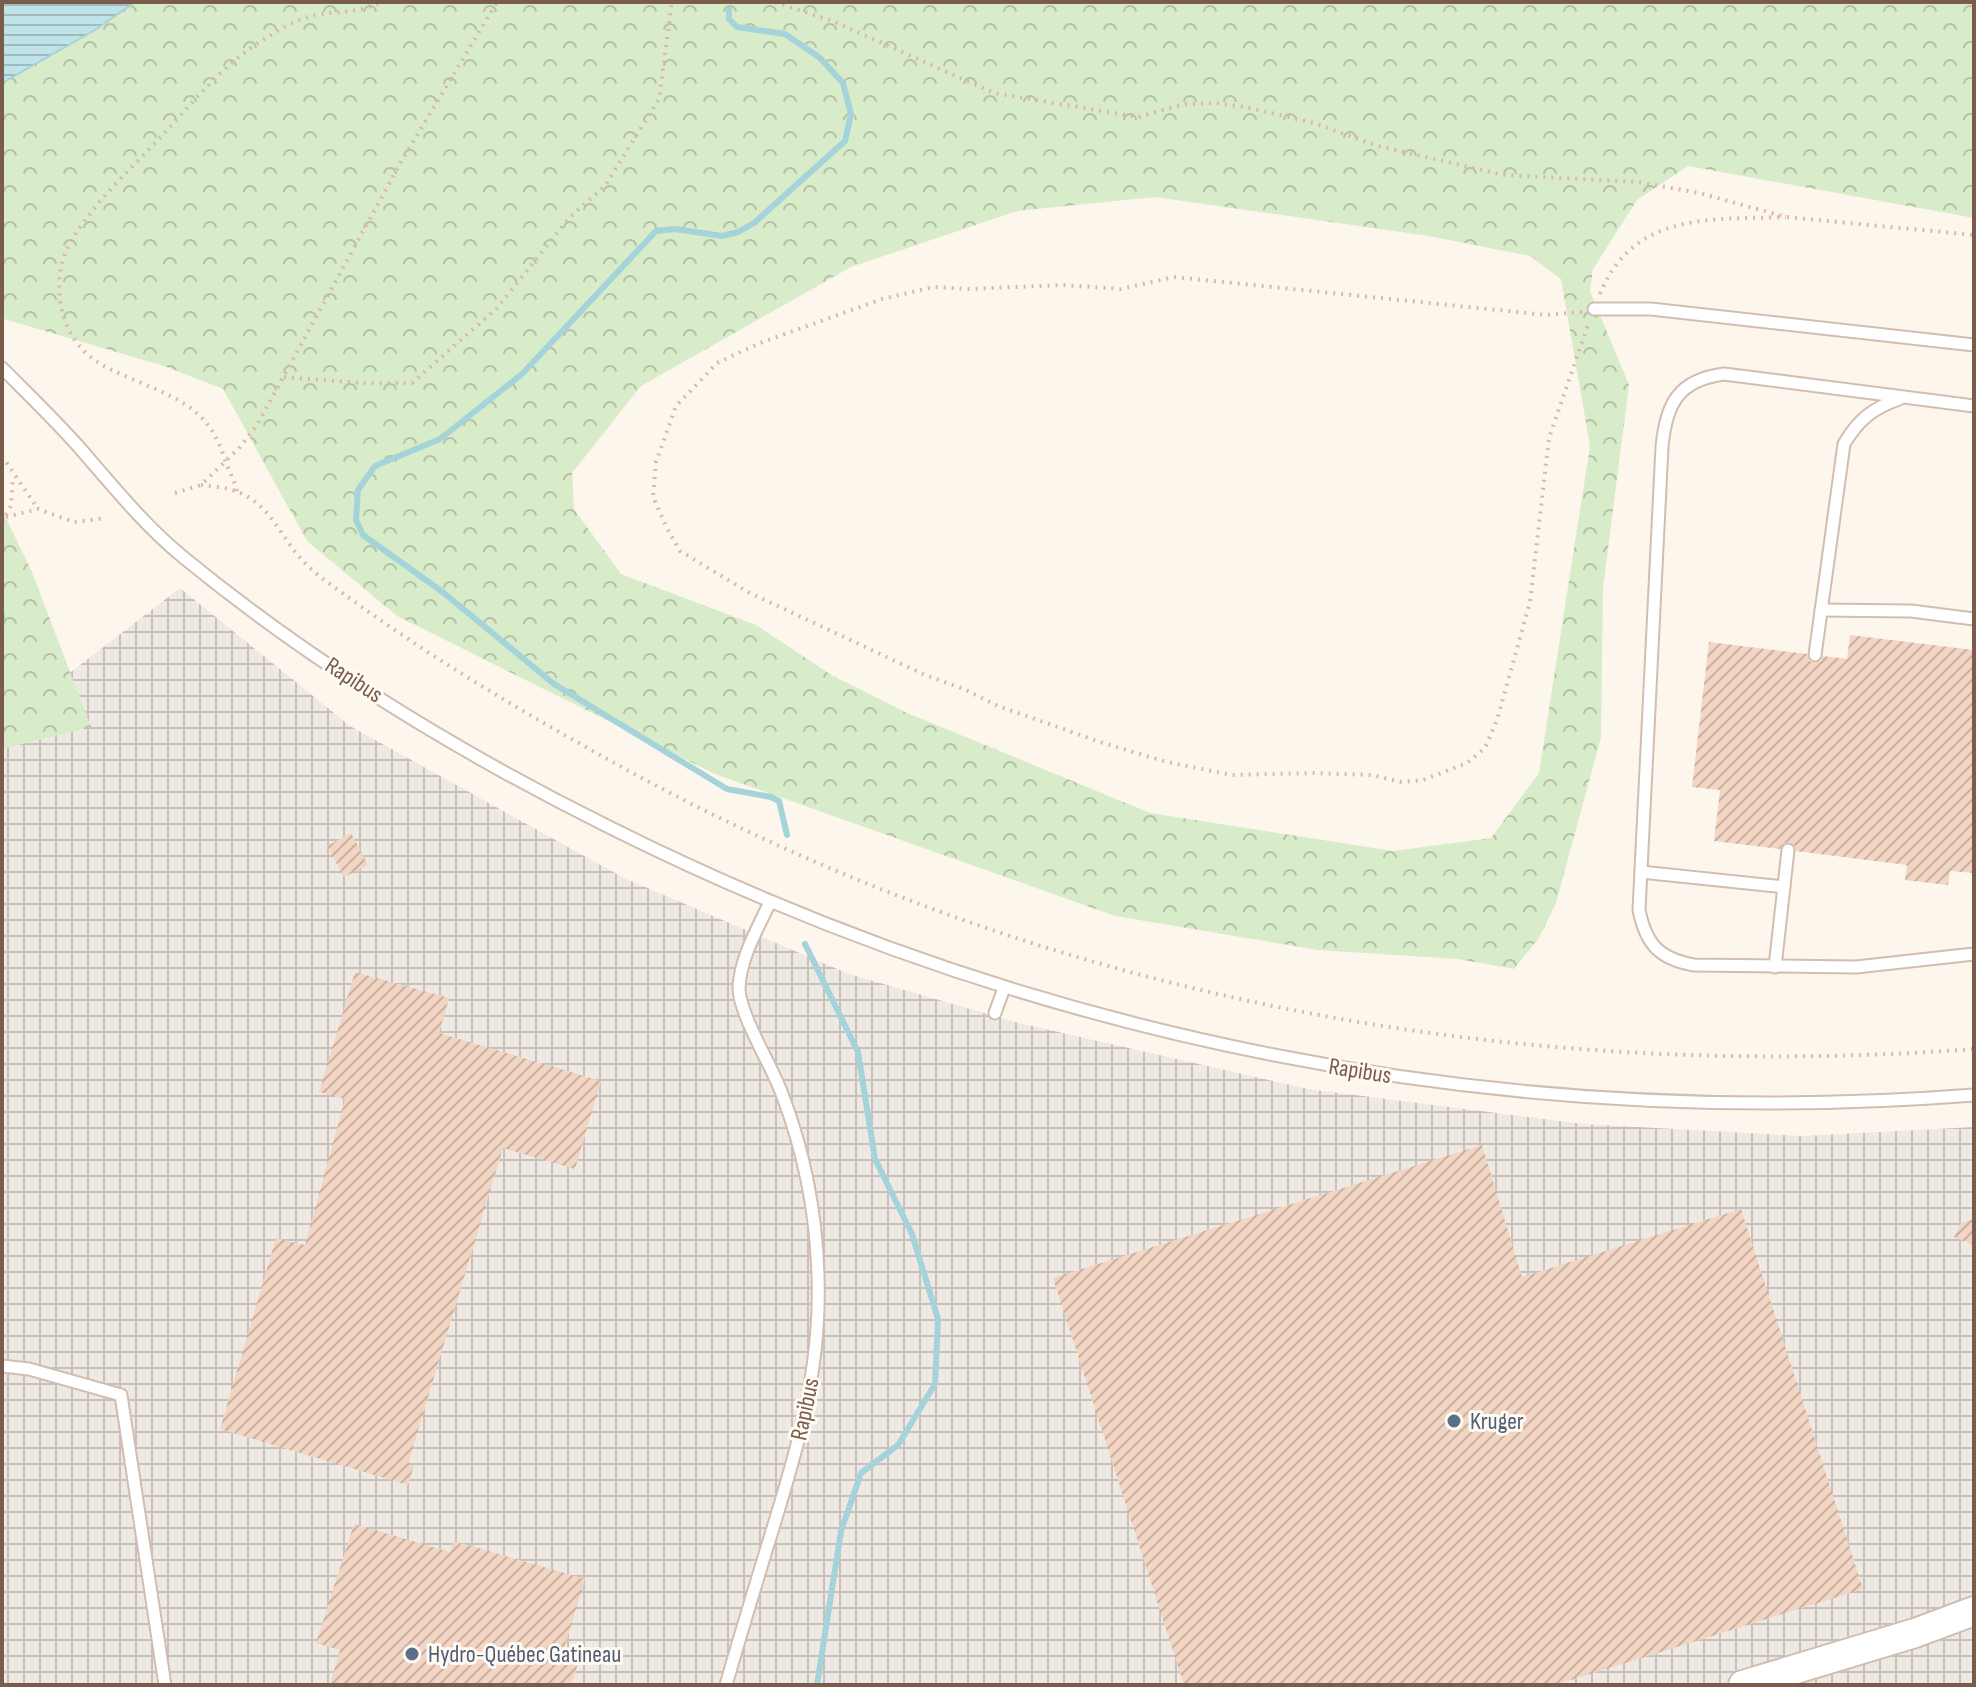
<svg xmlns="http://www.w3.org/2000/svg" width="1976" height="1687" font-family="'Sofia Sans Condensed',sans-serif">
<defs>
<pattern id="industrial-grid" width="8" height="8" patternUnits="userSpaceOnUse" patternTransform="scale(2)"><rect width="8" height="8" fill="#efe9e4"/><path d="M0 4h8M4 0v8" fill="none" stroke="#c7c0bb"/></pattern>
<pattern id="forest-crowns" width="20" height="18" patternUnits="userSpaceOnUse" patternTransform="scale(2)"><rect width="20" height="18" fill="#d8ecc9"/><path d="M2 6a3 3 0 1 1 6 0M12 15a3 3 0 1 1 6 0" fill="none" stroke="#b4c2a5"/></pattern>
<pattern id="water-rules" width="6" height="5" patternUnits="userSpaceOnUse" patternTransform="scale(2)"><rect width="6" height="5" fill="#bfe3e8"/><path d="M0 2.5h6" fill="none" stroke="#a0bbbe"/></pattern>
<pattern id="building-hatch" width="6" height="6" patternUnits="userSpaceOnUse" patternTransform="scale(2)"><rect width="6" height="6" fill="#f3d5c3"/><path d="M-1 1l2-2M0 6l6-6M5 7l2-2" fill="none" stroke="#cab0a1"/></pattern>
</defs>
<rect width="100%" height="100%" fill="#fdf6ec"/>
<path fill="url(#industrial-grid)" d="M180,588L350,726L624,878L849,974L1019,1023L1308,1089L1583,1124L1803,1136L1974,1127V1685H2V725Z"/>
<g fill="url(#forest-crowns)" fill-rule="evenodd">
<path d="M135,2H1974V218L1688,166L1637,200L1593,269L1590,291L1629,385L1603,588L1601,737L1556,903L1539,938L1514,969L1458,959L1318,950L1115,916L715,774L397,616L307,541L223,389L164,366L4,319L2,83L95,30ZM1155,197L1429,236L1530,256L1561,279L1590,446L1539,773L1491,838L1393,851L1150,813L905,712L833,676L756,625L621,574L574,509L572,473L641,386L851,267L1017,211Z"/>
<path d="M2,510L32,572L91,727L2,749Z"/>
</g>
<path fill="url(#water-rules)" stroke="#a5d3da" stroke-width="2" d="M2,2H135L95,30L2,83Z"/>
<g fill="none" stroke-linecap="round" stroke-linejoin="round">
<g stroke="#a5d3da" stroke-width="6">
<path d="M729,10V19L737,27L785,34L820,58L843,83L851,114L845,141L754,223L738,232L722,236L675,229L656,231L522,374L440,439L375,466L358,490L356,520L363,535L444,593L554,684L727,789L771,797L779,801L787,835"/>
<path d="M2,616V622"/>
<path d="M805,944L858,1052L875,1159L912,1234L938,1319L935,1384L898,1445L861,1473L841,1531L817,1685"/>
</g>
</g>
<g fill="url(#building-hatch)">
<path d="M1850,635L1974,650V873L1950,871L1948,885L1905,880L1907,865L1796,851L1795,846L1790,842L1784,843L1780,849L1714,841L1720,790L1692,787L1709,642L1807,654L1809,661L1815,663L1821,661L1823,656L1847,659Z"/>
<path d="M351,833L368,865L344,877L327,846Z"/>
<path d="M355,972L449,998L439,1033L601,1081L575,1169L503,1148L408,1464L414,1466L408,1485L220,1429L276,1238L305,1245L345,1099L319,1092Z"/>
<path d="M1482,1145L1522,1277L1741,1209L1863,1589L1555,1685H1184L1053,1278Z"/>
<path d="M1974,1219V1245L1954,1237L1961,1223Z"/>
<path d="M354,1524L450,1552L454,1541L585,1579L565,1646L582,1651L571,1685H330L340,1650L316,1643Z"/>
</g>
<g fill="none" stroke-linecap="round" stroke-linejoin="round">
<defs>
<g id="service">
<path d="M1594,309H1651L1974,345"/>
<path d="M2,368C28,394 54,419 78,446C112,485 143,524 183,557C312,663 458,752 607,826C1034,1040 1498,1132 1974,1095"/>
<path d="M1974,406L1724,374C1678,380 1666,404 1662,447L1639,910C1646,945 1660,959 1694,965L1856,967L1974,954"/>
<path d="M1821,610L1911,611L1974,619"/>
<path d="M1815,655L1844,444C1858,420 1873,408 1899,399"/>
<path d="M1641,872L1784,887"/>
<path d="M1775,967L1788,850"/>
<path d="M995,1013L1004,988"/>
<path d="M2,1366L29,1369L121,1395L165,1685"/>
<path d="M726,1685C741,1633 757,1580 773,1528C795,1456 816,1385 818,1308C820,1235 808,1162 782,1094C772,1066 739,1014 739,988C740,958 758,928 770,902"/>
</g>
<path id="tertiary" d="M1743,1685L1915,1633L1974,1611"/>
</defs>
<use href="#service" stroke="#d1beb0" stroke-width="15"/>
<use href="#tertiary" stroke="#d1beb0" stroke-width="32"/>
<g stroke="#d9b8a5" stroke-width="4" stroke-dasharray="2 6" stroke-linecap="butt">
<path d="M775,2L835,22L994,93L1138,117L1185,104L1216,103L1245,107L1314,123L1378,146L1504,175L1638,182L1699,193L1786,217L1974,235"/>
<path d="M1600,294C1634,211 1711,220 1786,217"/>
<path d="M1582,312L1547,315L1174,277L1121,289L1062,285L969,289L934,287L882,299L760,343L717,363L676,406L656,462L653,497L668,530L680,551L748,592L925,675L964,689L998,706L1100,742L1167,762L1232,775L1312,773L1372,775L1400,782L1423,780L1467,763L1485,748L1497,720L1530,602L1549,438L1589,322"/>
<path d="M284,377L360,383H412L497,308L570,217L605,186L659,99L672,2"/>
<path d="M2,456L38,509"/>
<path d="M201,485C213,487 227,487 238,492C271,505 281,538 303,561C316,575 333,586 348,597C426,654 509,704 593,751C1015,991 1492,1085 1974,1049"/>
<path d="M237,491C234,479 228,469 224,457C209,410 179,399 137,381C118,373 99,366 84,351C59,327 52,280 67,249C88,208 125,175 156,142C189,107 220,67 261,41C277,31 298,18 316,15C342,10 355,14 381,2"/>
<path d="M175,493L201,485L240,447L257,425L401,162L497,2"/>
<path d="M6,517L38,509L74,522L106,518"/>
<path d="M2,522L11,506L13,477"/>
</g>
<use href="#service" stroke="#fff" stroke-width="11"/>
<use href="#tertiary" stroke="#fff" stroke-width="28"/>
</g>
<g fill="#5c6f8a" stroke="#fffaf3" stroke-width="3">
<circle cx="1454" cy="1421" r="8"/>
<circle cx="412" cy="1654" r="8"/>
</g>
<g text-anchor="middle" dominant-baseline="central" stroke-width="6" stroke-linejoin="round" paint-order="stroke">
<g font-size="24" fill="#7a5c4d" stroke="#fffaf3">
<text transform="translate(354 680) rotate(33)">Rapibus</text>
<text transform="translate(1360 1071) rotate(9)">Rapibus</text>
<text transform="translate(805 1409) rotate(-78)">Rapibus</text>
</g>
<g font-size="24" fill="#4e5e75" stroke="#fffaf3" text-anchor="start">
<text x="1470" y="1421">Kruger</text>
<text x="428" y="1654">Hydro-Québec Gatineau</text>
</g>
</g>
<rect width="1976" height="1687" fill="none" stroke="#7a5c4d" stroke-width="8"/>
</svg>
